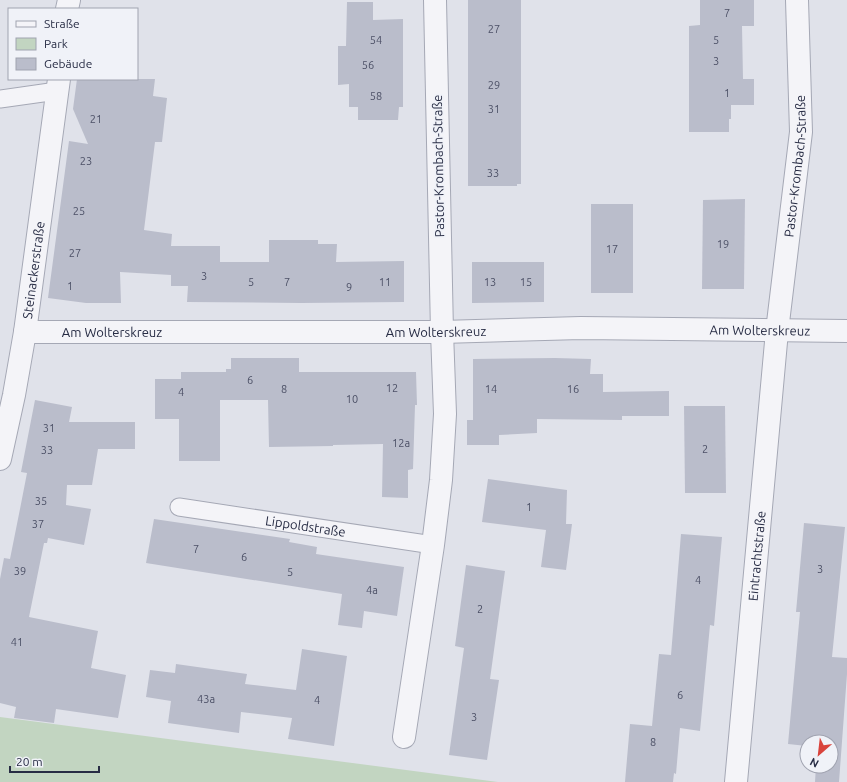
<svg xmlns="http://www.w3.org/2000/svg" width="847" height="782" font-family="Ubuntu,sans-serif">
<rect width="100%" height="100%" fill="#e0e2ea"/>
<path fill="#c2d5c1" d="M0,717L498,782H0Z"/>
<g fill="#babdcb">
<path d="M468,0H521V184H517V186H468Z"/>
<path d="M700,0H754V26H742L743,79H754V105H731V119H729V132H689V26L700,25Z"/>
<path d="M347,2H373V20L403,19V107H399L398,120H358V107H349V84L338,85V46H346Z"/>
<path d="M77,79H155L153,96L167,98L162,142H155L144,230L172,234L171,246H220V262H269V240H318V244H337L336,262L404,261V302L301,303L187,302L188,286H171V275L120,272L121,303H86L48,298L69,141L88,144L73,109Z"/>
<path d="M745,199L744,289H702L703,200Z"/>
<rect x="591" y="204" width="42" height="89"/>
<path d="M472,262H544V302L472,303Z"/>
<path d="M231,358H299V372H416L417,405H415L413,469L408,470V498L382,497L383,444L333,445V446L269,447L268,400H220V461H179V419H155V379H181V372H226V369H231Z"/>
<path d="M555,358L591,359L590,374H603V392L669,391V416H622V420L537,419V433L499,435V445H467V420H473V359Z"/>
<path d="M35,400L72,407L69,422H135V449H98L92,485H67L66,505L91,509L84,545L48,538L47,543H44L29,617L98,631L91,668L126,675L118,718L56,709L54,723L14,718L16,707L0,703V579L4,558L10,559L20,509L27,473L21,472Z"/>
<path d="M684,406H725L726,493H685Z"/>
<path d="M488,479L567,490L566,524H572L566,570L541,567L546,530L482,522Z"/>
<path d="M154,519L290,539L289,542L317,547L316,554L404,567L397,616L364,611L362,628L338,625L342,594L146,563Z"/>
<path d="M804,523L845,527L832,657L847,658V674L839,782H815L816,766H831V742H807V746L788,744L800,612H796Z"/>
<path d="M681,534L722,537L714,626L710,625L700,731L680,728L676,774L674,773L673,782H625L630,724L652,726L659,654L671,655Z"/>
<path d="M466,565L505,571L490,679L499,680L487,760L449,755L464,648L455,646Z"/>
<path d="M302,649L347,656L334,746L288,739L292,718L241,712L239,733L168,723L171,701L146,697L150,670L175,673L176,664L247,674L245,684L296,690Z"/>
</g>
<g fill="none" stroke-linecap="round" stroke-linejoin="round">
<defs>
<g id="lane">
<path d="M0,99L57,91"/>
<path id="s1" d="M179,507L433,545"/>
</g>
<g id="street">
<path d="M67,9L69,0"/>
<path id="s2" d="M25,332H442L581,328L847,331"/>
<path id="s3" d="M0,459L14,395L25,332L59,79"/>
<path d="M404,737L433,545L441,480L445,414L442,332L435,0"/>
<path id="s4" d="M736,782L777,331L801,132L797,0"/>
</g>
</defs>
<use href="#lane" stroke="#a5a8b5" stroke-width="19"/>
<use href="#street" stroke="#a5a8b5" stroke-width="24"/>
<use href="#lane" stroke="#f4f4f8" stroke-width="17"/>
<use href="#street" stroke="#f4f4f8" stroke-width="22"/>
</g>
<g text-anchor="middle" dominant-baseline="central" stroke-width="3.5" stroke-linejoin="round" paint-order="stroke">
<g font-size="11" fill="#4c5066">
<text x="727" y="13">7</text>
<text x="494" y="29">27</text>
<text x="376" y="40">54</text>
<text x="716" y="40">5</text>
<text x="716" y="61">3</text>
<text x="368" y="65">56</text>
<text x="494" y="85">29</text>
<text x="727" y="93">1</text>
<text x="376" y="96">58</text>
<text x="494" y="109">31</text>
<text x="96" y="119">21</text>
<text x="86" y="161">23</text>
<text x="493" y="173">33</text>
<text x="79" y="211">25</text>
<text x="723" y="244">19</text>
<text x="612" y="249">17</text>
<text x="75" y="253">27</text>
<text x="204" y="276">3</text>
<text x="251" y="282">5</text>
<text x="287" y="282">7</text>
<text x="385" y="282">11</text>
<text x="490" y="282">13</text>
<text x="526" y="282">15</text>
<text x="70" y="286">1</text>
<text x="349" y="287">9</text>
<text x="250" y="380">6</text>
<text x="392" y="388">12</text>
<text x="284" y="389">8</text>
<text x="491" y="389">14</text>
<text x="573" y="389">16</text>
<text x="181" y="392">4</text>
<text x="352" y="399">10</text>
<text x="49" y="428">31</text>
<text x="401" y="443">12a</text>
<text x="705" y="449">2</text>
<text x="47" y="450">33</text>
<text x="41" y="501">35</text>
<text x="529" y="507">1</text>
<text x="38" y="524">37</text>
<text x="196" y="549">7</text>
<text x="244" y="557">6</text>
<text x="820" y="569">3</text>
<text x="20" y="571">39</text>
<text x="290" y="572">5</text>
<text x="698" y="580">4</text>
<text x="372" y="590">4a</text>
<text x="480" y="609">2</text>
<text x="17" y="642">41</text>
<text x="680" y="695">6</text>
<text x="206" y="699">43a</text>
<text x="317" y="700">4</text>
<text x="474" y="717">3</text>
<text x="653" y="742">8</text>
</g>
<g font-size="13" fill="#272c44" stroke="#f0f2f8">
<text transform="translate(438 166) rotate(-91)">Pastor-Krombach-Straße</text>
<text stroke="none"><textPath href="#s4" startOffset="619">Pastor-Krombach-Straße</textPath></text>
<text stroke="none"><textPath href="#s3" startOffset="192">Steinackerstraße</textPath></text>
<text stroke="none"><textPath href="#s2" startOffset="735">Am Wolterskreuz</textPath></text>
<text stroke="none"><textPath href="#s2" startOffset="411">Am Wolterskreuz</textPath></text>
<text stroke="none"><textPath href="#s2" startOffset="87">Am Wolterskreuz</textPath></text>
<text stroke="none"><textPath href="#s1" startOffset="128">Lippoldstraße</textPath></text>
<text stroke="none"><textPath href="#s4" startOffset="227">Eintrachtstraße</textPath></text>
</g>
</g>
<rect x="8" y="8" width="130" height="72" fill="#f0f2f8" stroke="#a0a3b0"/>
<rect x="16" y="21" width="20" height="6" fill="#f4f4f8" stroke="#a0a3b0"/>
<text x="44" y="28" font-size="12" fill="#272c44">Straße</text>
<rect x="16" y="38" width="20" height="12" fill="#c2d5c1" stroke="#a0a3b0"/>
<text x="44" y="48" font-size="12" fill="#272c44">Park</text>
<rect x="16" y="58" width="20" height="12" fill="#babdcb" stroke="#a0a3b0"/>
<text x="44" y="68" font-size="12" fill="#272c44">Gebäude</text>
<g transform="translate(819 754) rotate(208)"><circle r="19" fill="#f0f2f8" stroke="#a0a3b0"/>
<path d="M0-3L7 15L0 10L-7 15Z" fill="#d9433c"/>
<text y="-6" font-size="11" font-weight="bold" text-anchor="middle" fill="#272c44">N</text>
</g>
<path d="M10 766v6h89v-6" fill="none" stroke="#272c44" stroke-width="2"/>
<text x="16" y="766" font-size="12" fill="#272c44" stroke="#f0f2f8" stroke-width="3" paint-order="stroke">20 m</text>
</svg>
